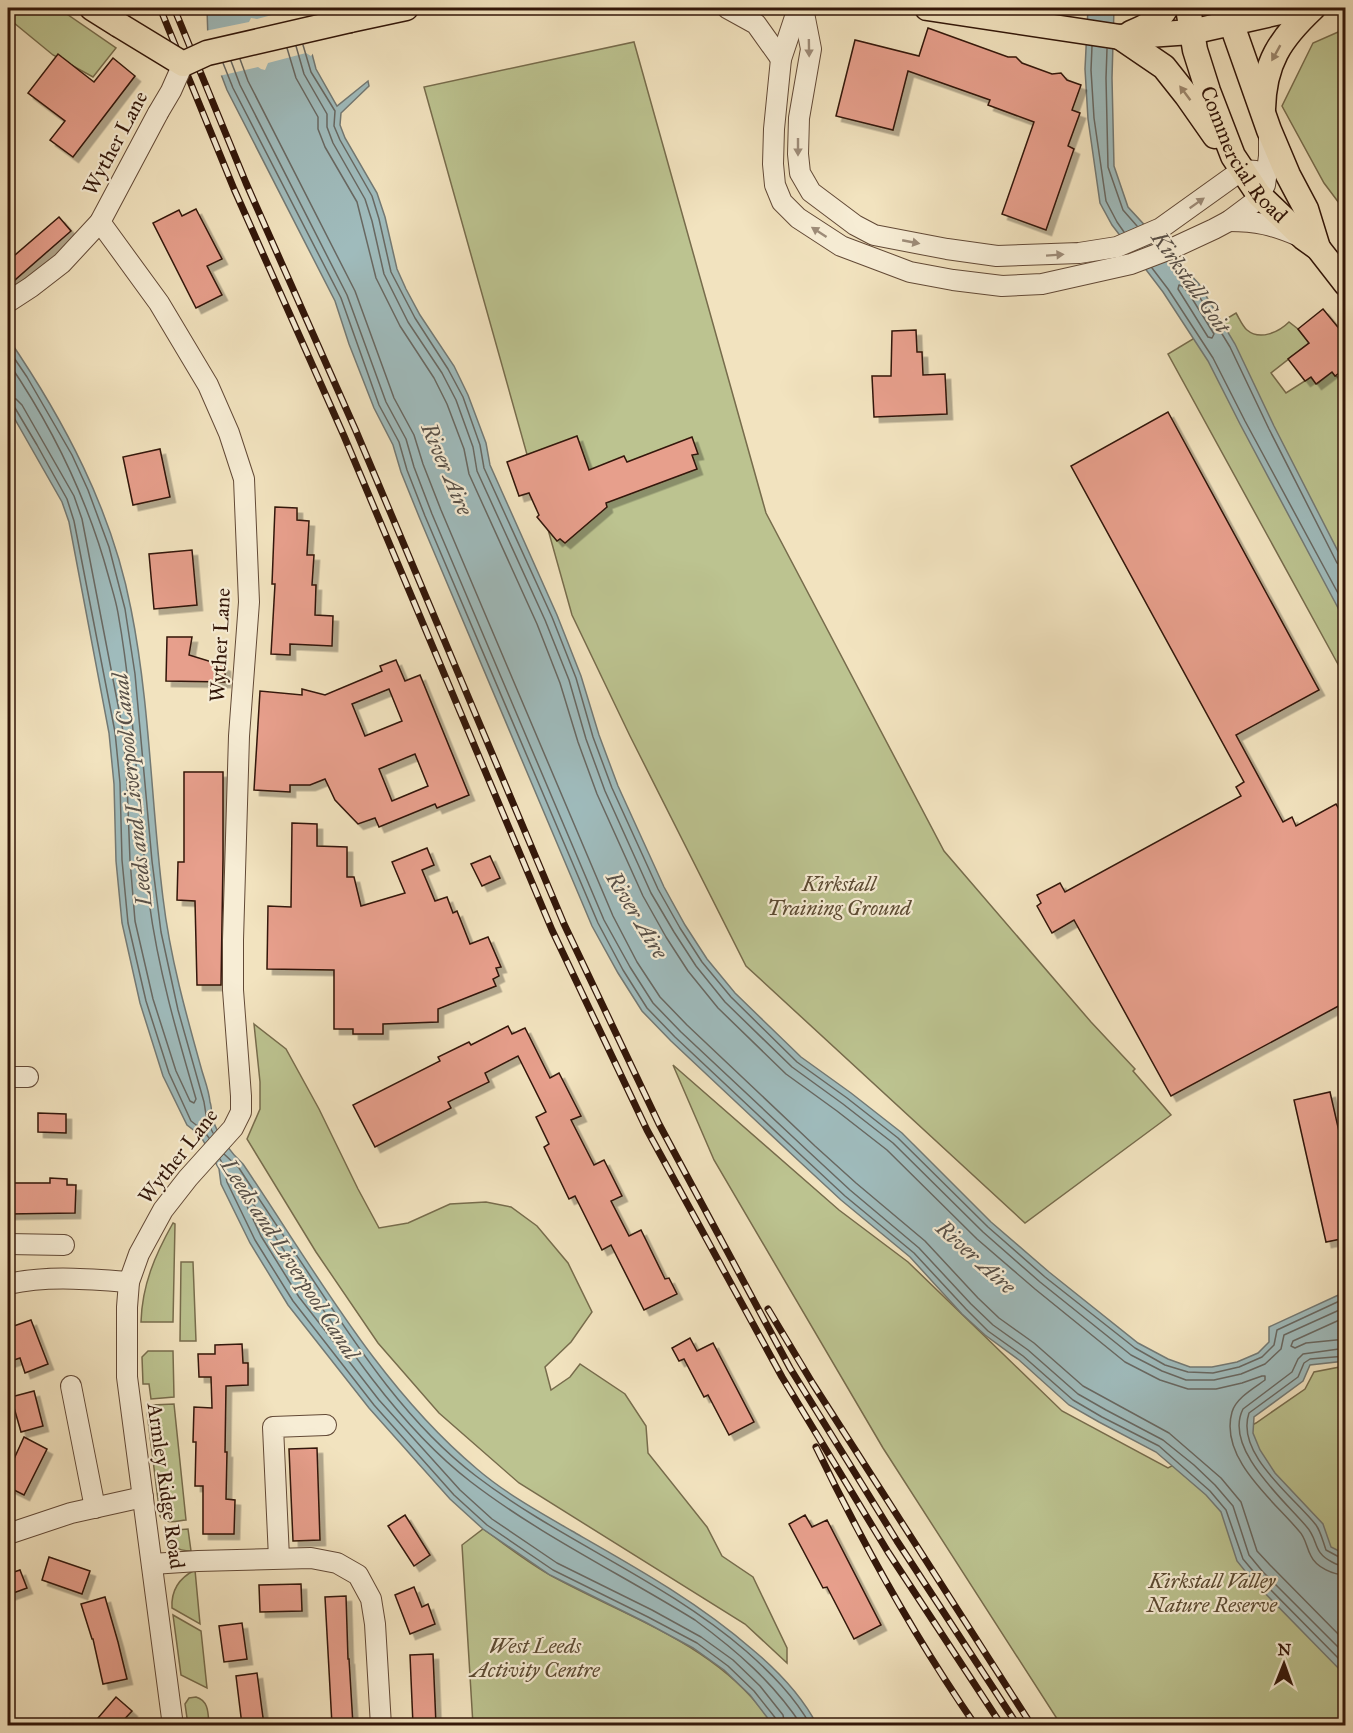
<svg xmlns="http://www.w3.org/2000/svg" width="1353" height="1733" font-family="'IM FELL Great Primer',serif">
<defs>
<filter id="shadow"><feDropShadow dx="5.5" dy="5.5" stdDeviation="0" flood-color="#0004"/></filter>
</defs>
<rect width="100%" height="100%" fill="#f2e3bf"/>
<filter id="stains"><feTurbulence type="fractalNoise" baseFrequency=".00333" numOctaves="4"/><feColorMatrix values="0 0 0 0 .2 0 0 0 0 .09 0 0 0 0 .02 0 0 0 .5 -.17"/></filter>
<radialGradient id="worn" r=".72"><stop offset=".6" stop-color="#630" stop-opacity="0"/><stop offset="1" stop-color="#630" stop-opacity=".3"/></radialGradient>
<g fill="#bcc390" stroke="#776c4c" stroke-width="1.5">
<path d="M8,8H58L116,48L93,77L53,55L14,23L8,29Z"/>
<path d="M1345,29V211L1324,183L1282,106L1313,43Z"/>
<path d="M634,42L766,513L944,851L1091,1022L1135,1069L1133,1071L1171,1115L1025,1223L746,966L630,736L572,615L424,87Z"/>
<path d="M1236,313C1239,318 1243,327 1247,330C1260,341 1279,332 1289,322L1298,329L1309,343L1271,373L1286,393L1311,377L1317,384L1332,372L1335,376L1345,380L1346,605L1341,612L1345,621V677L1168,354Z"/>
<path d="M254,1024L286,1049L319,1109L358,1189L379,1228L408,1223L450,1204L486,1202L511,1207L537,1226L568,1263L592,1312L571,1342L545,1367L551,1390L570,1377L580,1364L625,1394L646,1426L648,1453L707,1527L722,1556L753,1577L787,1648V1663L745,1624L519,1483L439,1413L378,1343L316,1252L247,1139L260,1109V1082Z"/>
<path d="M673,1065L839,1210L908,1262L1062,1411L1168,1468L1256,1423L1305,1389L1314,1372L1345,1366V1725H1061L883,1448L714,1160Z"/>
<path d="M173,1223L175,1224L173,1322H141C142,1285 155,1255 173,1223Z"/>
<path d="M181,1262H193L196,1341H180Z"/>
<path d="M148,1351H173L174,1397L151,1399L149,1384H143L142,1357Z"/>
<path d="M174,1404L186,1520C176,1521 166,1525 160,1516L147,1412L153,1411L152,1405Z"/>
<path d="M188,1529L191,1551C178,1551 167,1545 164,1531Z"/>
<path d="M483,1529C506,1545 528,1563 552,1576C630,1619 722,1646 773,1725H473L462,1545Z"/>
<path d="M195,1570L200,1624L172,1608C171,1591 179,1578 195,1570Z"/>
<path d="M173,1615L201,1631L207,1688L181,1675Z"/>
<path d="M196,1697C209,1701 208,1713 209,1725H188L185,1704L189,1698Z"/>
</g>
<g fill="#9fbbbc" stroke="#737974" stroke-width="1.5">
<path d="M207,8H294L301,12L316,69L337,106L368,81L369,86L341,113L340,125L345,138L377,193L385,217L397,269L406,289L420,315L454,366L468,395L486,443L490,465L557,615L581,676L599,735L618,786L664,887L685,925L707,959L735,993L801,1057L851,1093L902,1133L991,1222L1049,1272L1138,1343L1168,1359L1190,1367H1212L1237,1362L1258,1353L1269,1342V1327L1345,1292V1361L1310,1365L1303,1381L1254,1417L1253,1433L1260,1450L1275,1473L1323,1524L1331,1547L1345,1554V1675L1253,1581L1237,1561L1221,1512L1206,1495L1156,1452L1099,1422L1069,1405L1019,1360L985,1335L962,1314L910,1257L841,1200L800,1162L671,1041L642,1011L618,973L592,926L420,519L401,472L393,445L374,408L349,344L335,301L227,90L208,40Z"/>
<path d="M1088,8H1114L1112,78L1114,166L1128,207L1199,284L1235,344L1274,426L1345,565V621L1240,424L1208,361L1163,292L1112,225L1100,203L1088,119L1085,69Z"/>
<path d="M8,338C64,420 112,510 131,609C150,704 151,802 163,898C170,957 186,1014 202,1071C205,1081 209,1091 210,1102C212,1107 211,1114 213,1120C218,1136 231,1153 243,1164C314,1269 379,1387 477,1469C505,1493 539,1512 572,1531C635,1567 698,1602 753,1650C778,1671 802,1696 817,1725H773L750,1695L724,1670L693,1648L645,1622L550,1575L483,1529L450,1499L369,1408L288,1305L250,1243L221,1184L219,1169L200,1135L187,1125L163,1076L140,1003L122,923L116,861L114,784L109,733L69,522L62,502L8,407Z"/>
</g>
<path fill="#f2e3bf" d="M298,8L303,10L315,51L311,56L306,53L268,63L265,70L261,69L258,67L219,76L205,41V31L249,22L251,18L257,19Z"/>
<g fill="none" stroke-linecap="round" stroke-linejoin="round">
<g stroke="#686862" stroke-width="1.5">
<path d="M303,45L311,72L335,111L334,126L340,140L372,196L379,219L391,272L415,318L448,369L463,397L480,445L484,468L552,617L576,678L593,737L612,788L658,889L680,928L702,962L731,997L797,1062L847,1098L898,1138L988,1227L1045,1277L1135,1348L1165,1365L1188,1372L1213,1373L1239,1367L1262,1357L1274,1345L1277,1330L1346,1298"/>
<path d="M296,46L304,74L327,114V127L333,143L365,199L372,221L384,274L408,322L442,373L456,400L473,447L477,471L545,620L569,680L586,739L605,791L651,893L674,932L696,966L725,1002L792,1067L843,1104L893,1143L983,1232L1040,1282L1131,1355L1162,1371L1186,1380H1214L1241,1374L1265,1364L1281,1349L1284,1335L1346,1307"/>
<path d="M1092,46L1091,70L1094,118L1106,201L1117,222L1124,232"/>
<path d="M287,48L296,78L318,117V129L325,147L357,202L376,278L400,326L434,378L447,404L464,449L469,474L537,624L560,683L578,742L597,794L643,896L666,937L688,971L718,1008L786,1074L837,1111L887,1150L977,1239L1035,1289L1125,1362L1160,1380L1188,1389H1216L1242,1383L1262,1376H1265V1380C1254,1388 1236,1398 1232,1412C1219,1458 1273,1500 1299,1531C1306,1538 1306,1547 1311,1556C1316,1567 1333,1575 1346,1575"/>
<path d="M1107,49L1106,78L1108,167L1123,210L1137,226"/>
<path d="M240,59L248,81L355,291L394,398L414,435L423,464L441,510L613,916L637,962L660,997L687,1025L815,1146L856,1183L925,1241L978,1298L999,1318L1034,1343L1083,1386L1169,1433L1221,1478L1241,1502L1257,1551L1270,1565L1346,1642"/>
<path d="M231,61L240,85L347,295L386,402L406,439L414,467L432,514L604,920L630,967L653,1003L681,1032L809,1152L850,1190L919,1248L971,1304L993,1325L1028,1350L1078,1394L1106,1410L1163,1440L1194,1465L1215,1485L1233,1506L1249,1555L1263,1572L1346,1655"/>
<path d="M223,63L233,88L341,298L379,405L399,442L407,470L425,516L598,923L623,970L647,1008L675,1037L804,1158L845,1196L914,1253L966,1309L988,1331L1023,1356L1073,1400L1102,1417L1159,1446L1210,1491L1226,1510L1243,1559L1258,1577L1346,1666"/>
<path d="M1170,261L1194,288L1230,347L1269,429L1337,563L1341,566H1346"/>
<path d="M1152,268L1168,289L1213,358L1245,421L1346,608"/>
<path d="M1179,285L1182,286L1188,292L1214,334L1212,338L1208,337L1178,289Z"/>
<path d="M8,349L27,377L72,455L88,490L109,547L125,609L135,674L152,861L161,932L178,1010L204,1102L207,1121L213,1133"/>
<path d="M8,362C53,428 88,500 109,578C112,589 116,601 118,613C135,708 137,805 149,901C158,969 177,1034 196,1099L194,1103L190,1101L176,1071L153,999L135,921L130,860L127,783L123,731L82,519L74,496L22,405L16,399L8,397"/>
<path d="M8,405L15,408L37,445L67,499L74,521L115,732L120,783L122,860L128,923L146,1001L169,1073L191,1121L204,1131L209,1138"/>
<path d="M224,1154L239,1168C262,1204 286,1239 309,1274C356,1345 407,1424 476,1476C561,1541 664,1580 746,1651C771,1673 794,1696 811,1726"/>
<path d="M220,1159L224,1167L227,1182L255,1240L293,1301L374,1405L454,1495L487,1525L553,1570L648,1617L697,1643L728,1666L754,1691L777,1720L778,1726"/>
<path d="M1346,1317L1293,1341L1291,1346L1295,1348L1306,1343L1346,1339"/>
<path d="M1346,1348L1303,1354L1298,1359L1292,1372L1243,1409C1223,1448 1284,1500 1306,1526C1319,1540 1312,1552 1332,1562C1337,1565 1340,1566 1346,1566"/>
<path d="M1346,1356L1310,1359L1304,1363L1298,1377L1249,1413C1235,1454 1294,1497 1316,1525C1321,1532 1323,1542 1326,1550L1341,1558L1346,1559"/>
<path d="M785,1726L783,1715L760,1686L733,1660L701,1637L652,1610L557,1563L492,1519L460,1490L379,1400L299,1297L261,1236L245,1202L246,1199H250C314,1293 380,1412 471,1482C540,1535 621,1574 695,1620C737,1651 773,1682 802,1726"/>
</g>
</g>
<g fill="#e79f8c" stroke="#321609" stroke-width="1.5" fill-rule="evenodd" filter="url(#shadow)">
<path d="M928,28L1008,57H1016L1022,63L1052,74L1061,73L1067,80L1081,85L1072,110L1080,113L1068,146L1074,149L1046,230L1002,214L1034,122L988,105L990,100L908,71L893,130L836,116L855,40L919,56Z"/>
<path d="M58,54L94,82L113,58L135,76L73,157L50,140L65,121L28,93Z"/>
<path d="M196,209L222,259L207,266L222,295L196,308L153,223L179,210L182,216Z"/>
<path d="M59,217L71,231L8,286V261Z"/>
<path d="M1323,309L1346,337V368L1335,376L1332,372L1316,384L1311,377L1305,381L1288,359L1309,343L1298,329Z"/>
<path d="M916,330L917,352H922L923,375L945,374L947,414L874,417L872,376H891L892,331Z"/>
<path d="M1168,412L1319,690L1236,735L1283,822L1292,817L1296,826L1336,804L1346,822V1002L1171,1096L1074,920L1052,933L1037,906L1041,903L1037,895L1060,883L1065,892L1241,796L1236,787L1244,782L1071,466Z"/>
<path d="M577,436L589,470L624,456L627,462L692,437L698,454L692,455L697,469L606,503L607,507L565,543L560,539L557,541L537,517L539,515L529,493L519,496L507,462Z"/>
<path d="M160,449L170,497L133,505L123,457Z"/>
<path d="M275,507L297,508V520L309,521L307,555H314L312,585H316L315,615L333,616L332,646L290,644V655L271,654L275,584H272Z"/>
<path d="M192,550L197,605L154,609L149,554Z"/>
<path d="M167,637H192L189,655L225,666V682L166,681Z"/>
<path d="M396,660L405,681L420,675L469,795L437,808L435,804L379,827L375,818L358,824L335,800L325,779L310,785H290V792L254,790L260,691L302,695V689L325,695L382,671L380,666ZM389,689L402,721L365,736L352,704ZM415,754L428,786L392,801L379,769Z"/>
<path d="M184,772H223V859L221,985H197L195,901L177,900L178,862H184Z"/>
<path d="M292,823L317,824V846L347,847V877H354L361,906L405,893L392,862L427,848L434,865L422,870L435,901L447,897L453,913L457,911L470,944L488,937L501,967L496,968L499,976L493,979L496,986L438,1009V1022L383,1024V1034H353V1029H334V970L267,969L268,906L291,907Z"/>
<path d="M490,856L500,878L482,886L471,864Z"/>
<path d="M508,1026L512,1034L525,1028L550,1078L559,1073L581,1116L571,1120L594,1165L604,1160L622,1196L611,1201L629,1236L641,1230L665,1279L669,1278L677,1294L644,1310L611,1245L602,1250L575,1196L569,1199L544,1147L549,1144L536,1117L546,1112L518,1056L485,1073L489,1082L448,1102L451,1108L375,1147L353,1105L440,1061L438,1057L469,1042L471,1045Z"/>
<path d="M1330,1092L1340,1136L1346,1135V1238L1326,1242L1294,1100Z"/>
<path d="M38,1113L66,1114V1133L38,1132Z"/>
<path d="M50,1178L67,1179V1185H76L75,1213L8,1214V1183H50Z"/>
<path d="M31,1320L48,1364L25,1373L20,1358L8,1362V1328Z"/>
<path d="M690,1338L697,1351L713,1343L754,1422L729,1435L708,1395L704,1397L684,1359L679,1361L672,1348Z"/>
<path d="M242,1344L243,1363H248V1385L226,1386L225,1452H227L226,1499L235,1500L234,1534H203V1486H195L196,1442H193L194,1407L212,1408L211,1377H199L198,1354H215V1345Z"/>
<path d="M34,1391L43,1426L21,1432L11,1397Z"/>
<path d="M24,1437L47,1449L24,1495L8,1487L13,1476L8,1474V1472Z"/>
<path d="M317,1448L320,1540L293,1541L289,1449Z"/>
<path d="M405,1515L430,1555L414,1566L388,1526Z"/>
<path d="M805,1515L812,1527L827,1520L881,1625L854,1639L827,1587L823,1588L789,1524Z"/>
<path d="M49,1557L90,1571L82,1594L42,1580Z"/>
<path d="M20,1570L27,1588L8,1595V1574Z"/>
<path d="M301,1584L302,1611L260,1612L259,1585Z"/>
<path d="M414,1587L422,1607L428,1604L435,1624L410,1634L395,1595Z"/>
<path d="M346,1596L348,1659H349L353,1725H332L325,1597Z"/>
<path d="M105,1597L118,1642L127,1679L103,1684L93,1639H92L81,1604Z"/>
<path d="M242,1623L247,1659L224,1662L219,1626Z"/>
<path d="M433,1654L436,1725H413L410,1655Z"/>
<path d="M257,1673L264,1725H242L236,1676Z"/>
<path d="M116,1697L132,1711L119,1725H92Z"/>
</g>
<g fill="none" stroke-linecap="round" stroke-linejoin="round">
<defs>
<g id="minor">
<path d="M727,8L756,24L781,59"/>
<path d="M798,8L781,59L774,129L773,164L775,185L782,202L798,218L841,246L910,272L953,280L1002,286L1042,284L1131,264L1173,248L1214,229L1229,221L1253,203L1265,185L1269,156V133"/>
<path d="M803,8L811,49L799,118L798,154L800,173L811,192L855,225L874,235L947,249L997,256L1079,253L1117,247L1161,228L1242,170L1256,171"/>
<path d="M1229,221C1257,221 1273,225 1299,236"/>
<path d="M100,222L159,303L208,385L229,433L244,479L249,602L239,736L233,940V990L241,1096V1112L233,1128L188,1178L163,1210L139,1254L129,1282L127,1307V1377L173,1726"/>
<path d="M8,302L31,287L62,263L100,222L158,113"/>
<path d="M8,1077H28"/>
<path d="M8,1244L64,1245"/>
<path d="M8,1284C49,1275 87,1279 129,1282"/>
<path d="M71,1386L95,1508"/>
<path d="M8,1534L71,1513L143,1497"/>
<path d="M279,1558L273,1427L326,1425"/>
<path d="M152,1564L198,1561L311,1558L337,1563L358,1575L371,1599L375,1624L381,1726"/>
</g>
<g id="major">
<path d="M92,8L119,25"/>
<path d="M927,8L1120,37L1191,32L1298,8"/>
<path id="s1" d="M1188,8L1195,50L1208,91L1233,156L1259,195L1304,238L1318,248L1346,284"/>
<path d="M1226,8L1269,130L1288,175L1306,209L1318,248"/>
<path d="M350,20L406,8"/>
<path d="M1131,33C1145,27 1159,21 1166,8"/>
<path d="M1120,37L1164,67L1187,96L1215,136"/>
<path d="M1263,109C1264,63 1280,39 1313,8"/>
</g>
</defs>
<use href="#minor" stroke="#624936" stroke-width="22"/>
<use href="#major" stroke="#321609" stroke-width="27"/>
<use href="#minor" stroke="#f7edd5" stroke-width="20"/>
<use href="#major" stroke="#f2e3bf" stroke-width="24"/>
<defs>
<g id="rail">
<path d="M160,8L234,189L344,436L552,930L647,1130L782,1377L888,1552L1002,1726"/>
<path d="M174,8L246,183L356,431L564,924L659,1124L790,1368L897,1541L1018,1726"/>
<path d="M768,1309L813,1384L1032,1726"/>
<path d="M816,1447C863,1544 915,1638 976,1726"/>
</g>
</defs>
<use href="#rail" stroke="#321609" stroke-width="7"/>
<use href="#rail" stroke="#f7edd5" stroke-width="4.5" stroke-dasharray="14" stroke-linecap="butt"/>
<defs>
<path id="minor-bridge" d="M158,113L171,91L183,64"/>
<path id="major-bridge" d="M119,25L183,64L207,53L350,20"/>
</defs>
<use href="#minor-bridge" stroke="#624936" stroke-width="22" stroke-linecap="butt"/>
<use href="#major-bridge" stroke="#321609" stroke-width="27" stroke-linecap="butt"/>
<use href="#minor-bridge" stroke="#f7edd5" stroke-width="20"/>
<use href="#major-bridge" stroke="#f2e3bf" stroke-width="24"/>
</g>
<defs><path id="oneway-solid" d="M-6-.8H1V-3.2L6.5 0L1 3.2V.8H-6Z" transform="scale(1.5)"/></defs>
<g fill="#9e8c79">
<use href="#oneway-solid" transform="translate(809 48) rotate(89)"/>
<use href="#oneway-solid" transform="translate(798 147) rotate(90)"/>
<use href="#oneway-solid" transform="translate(1197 203) rotate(-35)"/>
<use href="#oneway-solid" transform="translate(819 232) rotate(-147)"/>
<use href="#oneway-solid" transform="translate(911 242) rotate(11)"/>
<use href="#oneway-solid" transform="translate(1055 255) rotate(-4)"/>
</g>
<g fill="#9c876d">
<use href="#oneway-solid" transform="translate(1276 53) rotate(119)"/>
<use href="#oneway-solid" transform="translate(1185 93) rotate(-127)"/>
</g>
<g text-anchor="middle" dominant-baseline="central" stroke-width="4.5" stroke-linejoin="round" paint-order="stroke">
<g font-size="21" fill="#321609" stroke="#f7edd5">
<text transform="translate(115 143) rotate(-62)">Wyther Lane</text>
<text stroke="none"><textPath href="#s1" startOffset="159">Commercial Road</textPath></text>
<text transform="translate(220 645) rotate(-87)">Wyther Lane</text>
<text transform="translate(178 1156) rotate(-52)">Wyther Lane</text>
<text transform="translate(166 1486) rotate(82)">Armley Ridge Road</text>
</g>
<g font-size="21" font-style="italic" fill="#5b4a32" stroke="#f7edd5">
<text x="839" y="884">Kirkstall<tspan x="839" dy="24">Training Ground</tspan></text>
<text x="1212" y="1581">Kirkstall Valley<tspan x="1212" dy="24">Nature Reserve</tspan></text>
<text x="535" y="1646">West Leeds<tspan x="535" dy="24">Activity Centre</tspan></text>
</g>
<g font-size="22" font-style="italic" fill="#585048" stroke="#f7edd5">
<text transform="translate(1191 282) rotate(55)">Kirkstall Goit</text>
<text transform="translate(447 469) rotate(67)">River Aire</text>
<text transform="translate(132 790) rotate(-96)">Leeds and Liverpool Canal</text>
<text transform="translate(637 915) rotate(59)">River Aire</text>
<text transform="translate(976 1257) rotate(42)">River Aire</text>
<text transform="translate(290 1259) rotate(57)">Leeds and Liverpool Canal</text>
</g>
</g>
<rect width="1353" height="1733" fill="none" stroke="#f2e3bf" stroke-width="30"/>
<rect x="9" y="9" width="1335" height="1715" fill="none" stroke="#321609" stroke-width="3"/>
<rect x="15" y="15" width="1323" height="1703" fill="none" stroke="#321609" stroke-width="1.5"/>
<g transform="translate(1284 1664) rotate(1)" stroke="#f7edd5" stroke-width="4.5" paint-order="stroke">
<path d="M0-4.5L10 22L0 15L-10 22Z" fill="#321609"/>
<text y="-9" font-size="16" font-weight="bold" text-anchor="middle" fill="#321609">N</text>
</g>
<rect width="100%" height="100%" filter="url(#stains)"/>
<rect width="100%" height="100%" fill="url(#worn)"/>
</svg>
